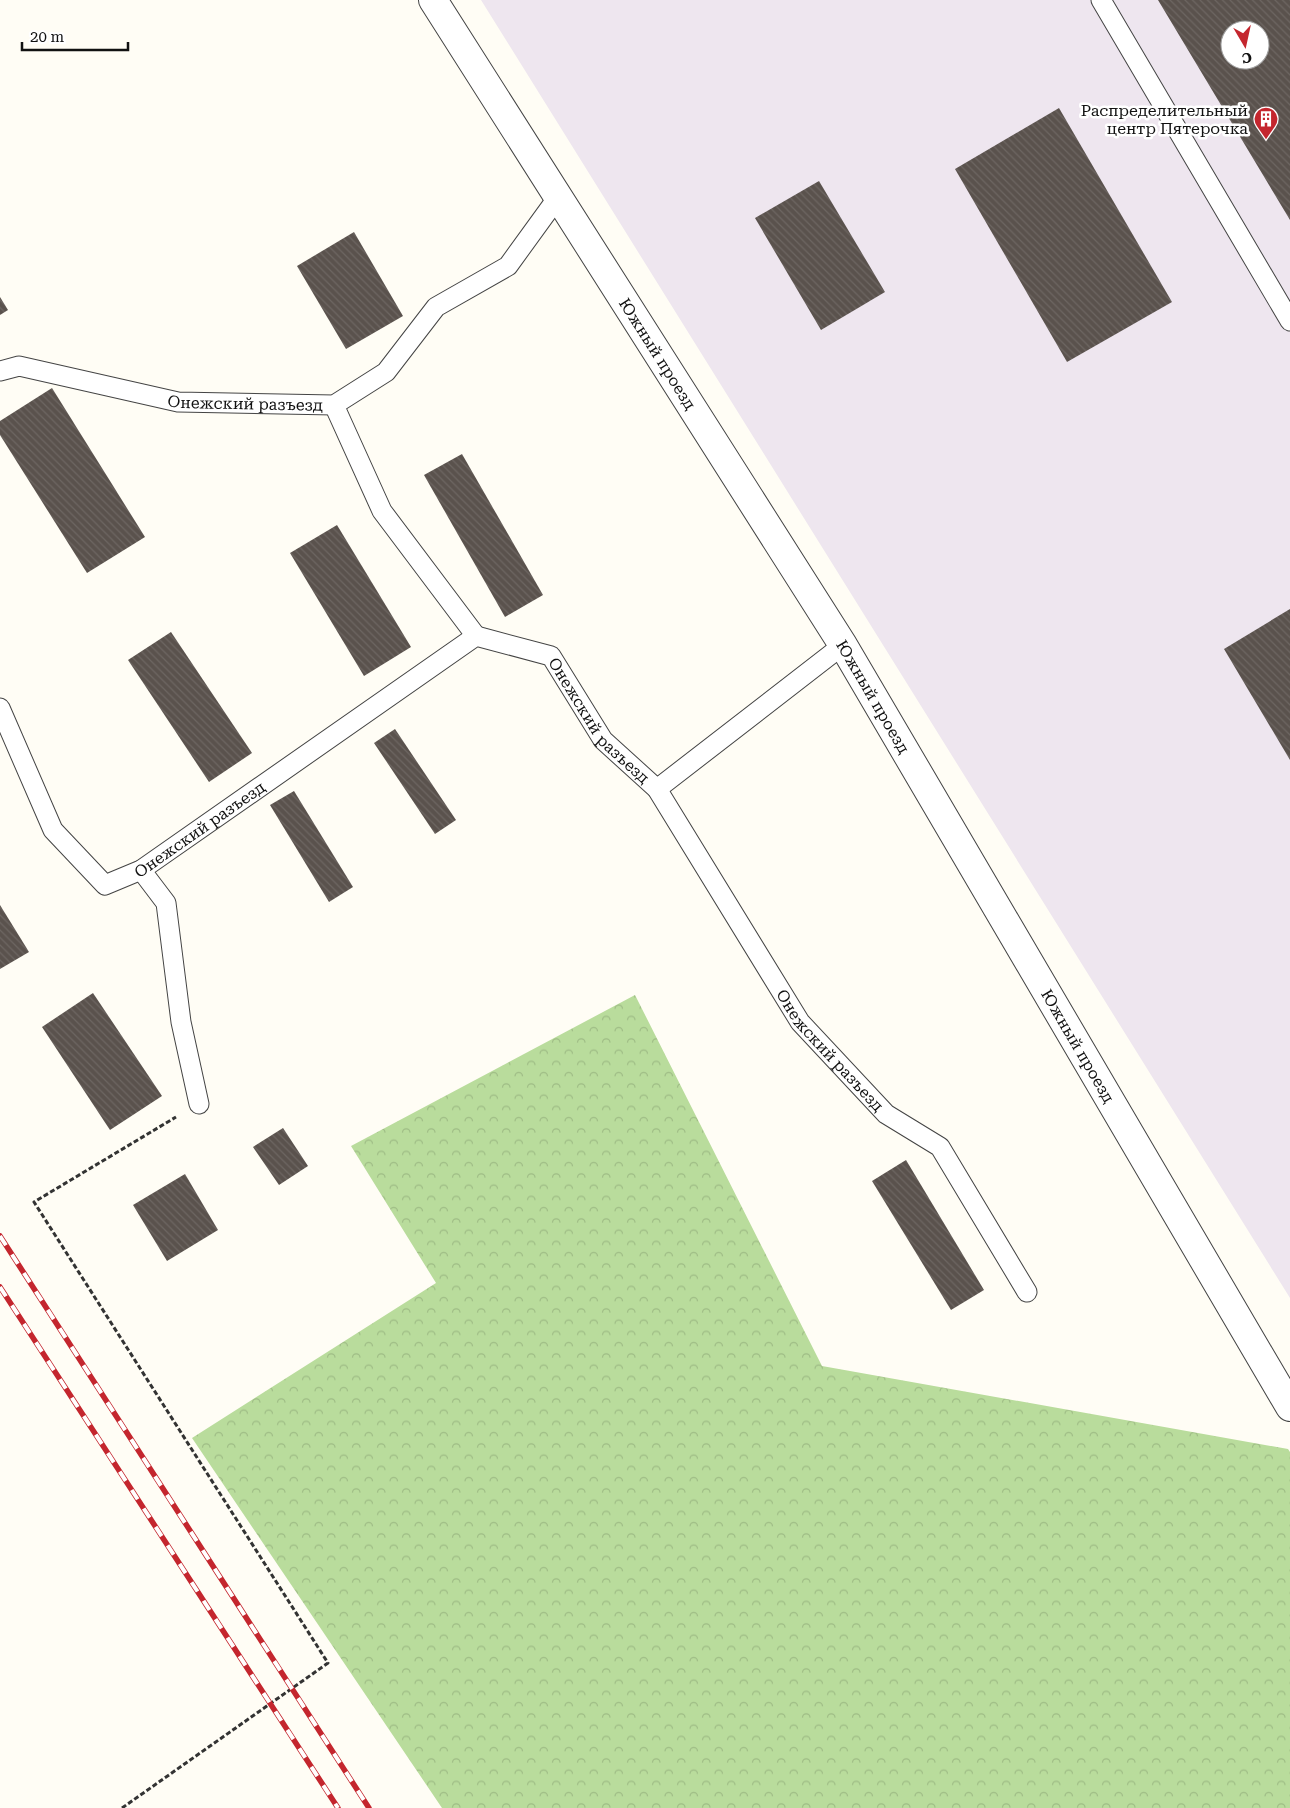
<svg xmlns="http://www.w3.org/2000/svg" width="1290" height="1808" font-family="'Roboto Serif',serif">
<defs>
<pattern id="forest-crowns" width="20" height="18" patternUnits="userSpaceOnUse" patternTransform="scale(1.25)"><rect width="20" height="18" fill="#b9dc9c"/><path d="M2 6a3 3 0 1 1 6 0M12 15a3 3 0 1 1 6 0" fill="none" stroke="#9ebc85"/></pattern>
<pattern id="building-back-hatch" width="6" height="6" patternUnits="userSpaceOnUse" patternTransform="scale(1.25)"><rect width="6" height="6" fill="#5a524d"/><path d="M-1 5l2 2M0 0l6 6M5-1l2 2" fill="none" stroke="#6d6662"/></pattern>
</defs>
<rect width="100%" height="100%" fill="#fffdf5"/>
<path fill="#eee6ef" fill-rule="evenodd" d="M481,0H1290V1298ZM1230,30H1260V60H1230Z"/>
<path fill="url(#forest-crowns)" d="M635,995L822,1366L1288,1449L1290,1452V1808H442L192,1438L436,1283L351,1146Z"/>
<g fill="url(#building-back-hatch)" fill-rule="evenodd">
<path d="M1158,0H1290V220ZM1230,30H1260V60H1230Z"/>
<path d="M1059,108L1172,302L1067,362L955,169Z"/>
<path d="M819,181L885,292L821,330L755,218Z"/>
<path d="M354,232L403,316L346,349L297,266Z"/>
<path d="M0,297L8,310L0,315Z"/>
<path d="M52,388L145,537L87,573L0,435V421Z"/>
<path d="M462,454L543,595L505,617L424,475Z"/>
<path d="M337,525L411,647L364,676L290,553Z"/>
<path d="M1290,609V760L1224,649Z"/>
<path d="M171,632L252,753L209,782L128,660Z"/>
<path d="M395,729L456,820L435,834L374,743Z"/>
<path d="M294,791L353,887L329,902L270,805Z"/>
<path d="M0,905L29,952L0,969Z"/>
<path d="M93,993L162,1096L110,1130L42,1027Z"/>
<path d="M283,1128L308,1166L279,1185L253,1147Z"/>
<path d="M906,1160L984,1290L951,1310L872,1181Z"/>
<path d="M185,1174L218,1230L167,1261L133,1205Z"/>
</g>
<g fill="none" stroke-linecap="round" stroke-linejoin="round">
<defs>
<g id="service">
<path d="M1101,0L1290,321"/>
<path id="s1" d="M0,371L19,366L178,402L334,405L386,372L436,307L508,266L558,197"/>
<path d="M334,405L382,511L476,636"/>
<path id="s2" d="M0,708L53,830L105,885L141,870L476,636L551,656L603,740L657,789L800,1022L886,1114L940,1147L1027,1292"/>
<path d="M657,789L843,645"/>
<path d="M141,870L166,903L181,1022L199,1104"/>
</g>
<g id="minor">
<path id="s3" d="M433,0L843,645L1290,1407"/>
</g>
</defs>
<use href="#service" stroke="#444" stroke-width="21"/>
<use href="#minor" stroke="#444" stroke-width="30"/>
<path stroke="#333" stroke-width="3" stroke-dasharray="5 2.5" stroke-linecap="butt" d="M122,1808L328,1663L34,1202L176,1117"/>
<use href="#service" stroke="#fff" stroke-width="19"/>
<use href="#minor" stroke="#fff" stroke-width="28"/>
<defs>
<g id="rail">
<path d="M0,1236L369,1808"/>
<path d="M0,1287L338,1808"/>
</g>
</defs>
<use href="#rail" stroke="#c4262e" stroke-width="5.5"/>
<use href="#rail" stroke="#fff" stroke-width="4" stroke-dasharray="11" stroke-linecap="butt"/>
</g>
<defs>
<symbol id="building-pin" viewBox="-11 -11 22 30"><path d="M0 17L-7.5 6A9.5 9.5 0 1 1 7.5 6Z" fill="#c4262e" stroke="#fff"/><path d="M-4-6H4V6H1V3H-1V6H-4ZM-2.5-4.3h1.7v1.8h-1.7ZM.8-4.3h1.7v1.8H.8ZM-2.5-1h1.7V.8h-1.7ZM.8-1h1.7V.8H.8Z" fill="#fff"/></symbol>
</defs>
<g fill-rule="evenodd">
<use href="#building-pin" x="1252" y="105" width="28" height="38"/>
</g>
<g text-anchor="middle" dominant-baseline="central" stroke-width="5" stroke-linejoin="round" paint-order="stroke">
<g font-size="16" fill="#111" stroke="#fff" text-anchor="end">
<text x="1248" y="110">Распределительный<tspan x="1248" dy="18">центр Пятерочка</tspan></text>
</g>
<g font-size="16" fill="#111" stroke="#fff">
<text stroke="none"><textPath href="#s3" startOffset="419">Южный проезд</textPath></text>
<text stroke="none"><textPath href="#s1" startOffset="250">Онежский разъезд</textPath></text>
<text stroke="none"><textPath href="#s3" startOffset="824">Южный проезд</textPath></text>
<text stroke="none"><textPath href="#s2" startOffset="815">Онежский разъезд</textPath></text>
<text stroke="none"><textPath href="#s2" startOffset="319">Онежский разъезд</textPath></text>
<text stroke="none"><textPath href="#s3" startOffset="1229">Южный проезд</textPath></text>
<text stroke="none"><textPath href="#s2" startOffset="1220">Онежский разъезд</textPath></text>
</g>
</g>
<g transform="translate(1245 45) rotate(171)"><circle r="24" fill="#ffffff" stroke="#a0a0a0"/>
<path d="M0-4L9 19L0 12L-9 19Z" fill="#c4262e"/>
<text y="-8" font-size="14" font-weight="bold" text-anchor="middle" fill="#111111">С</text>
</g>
<path d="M22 42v8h106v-8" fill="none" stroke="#111111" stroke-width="2.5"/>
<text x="30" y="42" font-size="15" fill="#111111" stroke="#ffffff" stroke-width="4" paint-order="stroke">20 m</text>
</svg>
